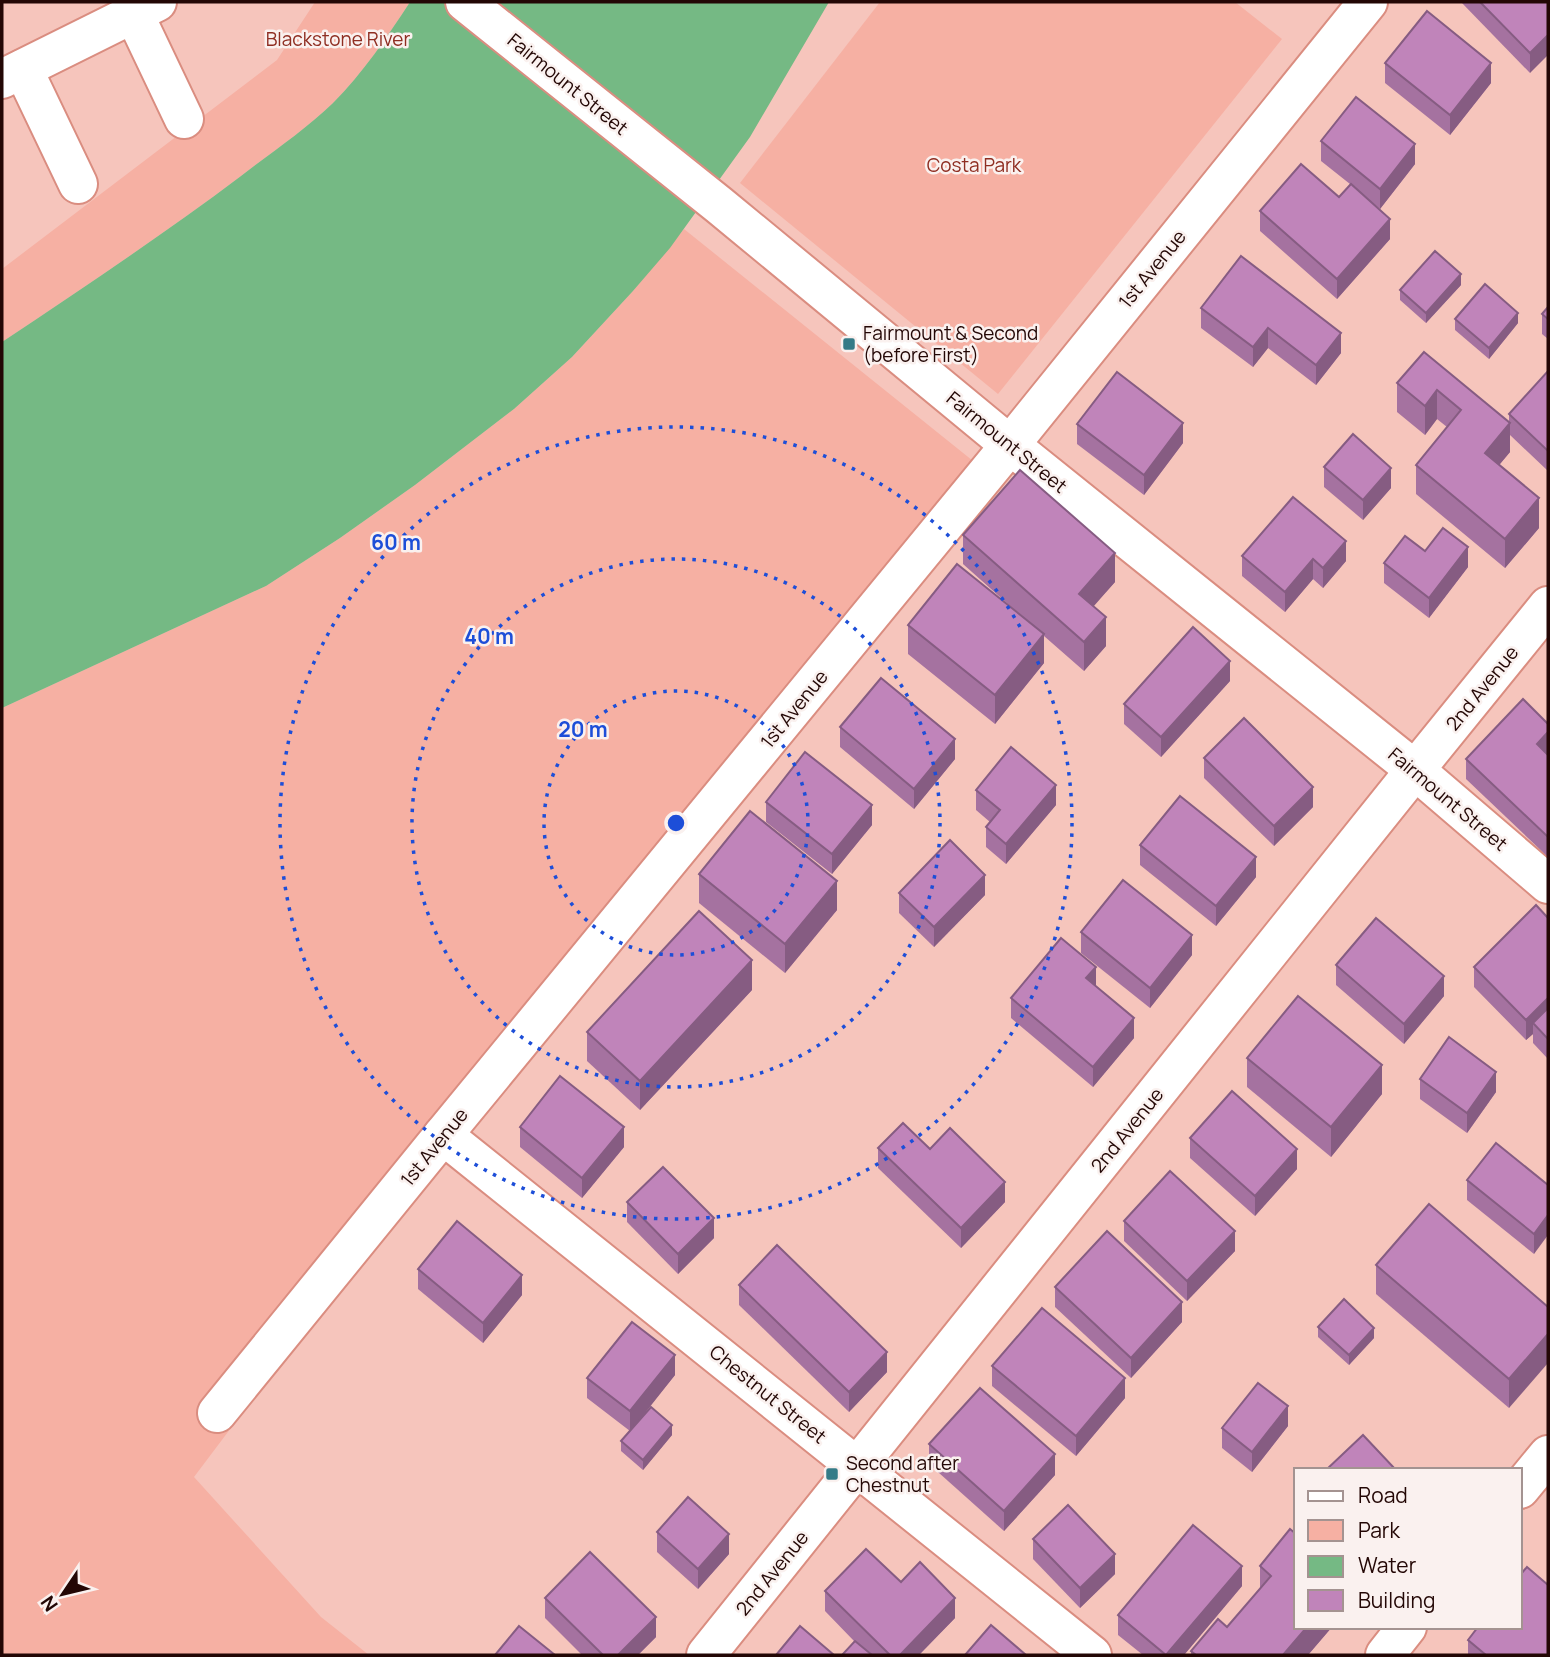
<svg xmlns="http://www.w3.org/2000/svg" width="1550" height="1657" font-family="Manrope,sans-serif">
<rect width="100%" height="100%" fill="#f6c5bc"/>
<g fill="#f6b0a3">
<path d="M315,2H410C387,37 363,73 333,103C305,130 272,152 241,176C164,234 83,288 2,342V269L277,60Z"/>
<path d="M880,2H1235L1282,39L998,394L740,183Z"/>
<path d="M684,229L993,477L450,1137L194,1477L321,1617L369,1655H2V708L266,586L340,538L415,485L514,409L572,357L633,291Z"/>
</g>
<path fill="#75b984" d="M410,2H829L750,137L670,248L633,291L572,357L514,409L415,485L340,538L266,586L2,708V342C83,288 164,234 241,176C272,152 305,130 333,103C363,73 387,37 410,2Z"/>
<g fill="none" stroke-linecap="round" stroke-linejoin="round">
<defs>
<g id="minor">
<path d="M465,2L719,205L1010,445L1415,770L1548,884"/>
<path d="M134,14L184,119"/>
<path d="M23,69L78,184"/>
<path d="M2,79L157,2"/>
<path d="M443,1135L1092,1655"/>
<path d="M217,1413L443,1135L1010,445L1368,2"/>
<path d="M1520,1489L1548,1455"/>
<path d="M706,1655L1415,770L1548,606"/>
<path d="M1385,1655L1407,1627"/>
</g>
</defs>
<use href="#minor" stroke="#da8d80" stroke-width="42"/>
<use href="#minor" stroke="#fff" stroke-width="38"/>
</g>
<g fill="#a572a0">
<path d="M1461,2H1548L1530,73Z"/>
<path d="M1385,63L1491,83L1450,135L1385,83Z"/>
<path d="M1321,141L1415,164L1380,209L1370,201L1390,239L1337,299L1260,231V211L1339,197L1350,184L1321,161Z"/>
<path d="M1241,256L1341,353L1316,385L1268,348L1253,367L1201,328V308Z"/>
<path d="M1461,285L1426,323L1400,300V290Z"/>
<path d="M1548,307V339L1542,334V314Z"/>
<path d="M1455,319L1518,323L1489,359L1455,330Z"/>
<path d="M1424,352L1509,422V414L1548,371V471L1510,435V452L1499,465L1539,528L1505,568L1416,494V465L1447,427L1437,419L1425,435L1397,412V383Z"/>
<path d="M1077,424L1183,443L1144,495L1077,444Z"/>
<path d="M1324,467L1391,488L1363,520L1324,487Z"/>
<path d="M1293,497L1346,561L1323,588L1313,579L1285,612L1242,576V556Z"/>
<path d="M963,535L1115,582L1093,606L1106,646L1084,671L1044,636V663L995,724L908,654V625L1019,614L963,564Z"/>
<path d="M1425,551L1468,567L1429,618L1384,583V563Z"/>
<path d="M1230,681L1161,757L1124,724V704Z"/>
<path d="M1548,724V752L1547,754L1548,755V857L1466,779V759Z"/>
<path d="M840,727L955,759L914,809L840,747Z"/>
<path d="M1204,758L1313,807L1274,846L1204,778Z"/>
<path d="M976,790L1056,805L1006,864L986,847V827L990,822L976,810Z"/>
<path d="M766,802L872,825L832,874L766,822Z"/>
<path d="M1140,845L1256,877L1216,926L1140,865Z"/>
<path d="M699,874L837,910L785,973L699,903Z"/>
<path d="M899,893L985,895L934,947L899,913Z"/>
<path d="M1548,918V1059L1533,1043V1034L1526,1040L1474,987V967Z"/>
<path d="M1081,932L1192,955L1150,1008L1081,953Z"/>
<path d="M1336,965L1444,996L1404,1044L1336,985Z"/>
<path d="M1096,986L1134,1038L1093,1087L1011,1018V998Z"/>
<path d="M752,990L640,1110L587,1061V1032Z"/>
<path d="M1247,1058L1382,1094L1331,1157L1247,1087Z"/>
<path d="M1420,1079L1496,1092L1467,1133L1420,1099Z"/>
<path d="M520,1127L624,1147L582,1198L520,1147Z"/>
<path d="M1190,1138L1297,1169L1255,1216L1190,1158Z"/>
<path d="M878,1148L1005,1202L961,1248L878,1168Z"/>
<path d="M1467,1180L1548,1185L1534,1254L1467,1200Z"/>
<path d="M627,1202L714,1238L678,1274L627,1222Z"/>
<path d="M1124,1221L1235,1251L1187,1301L1124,1241Z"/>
<path d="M1376,1265L1548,1307L1509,1408L1376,1294Z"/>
<path d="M418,1269L522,1295L483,1343L418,1289Z"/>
<path d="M739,1285L887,1372L849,1412L739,1305Z"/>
<path d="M1055,1287L1182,1322L1131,1378L1055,1307Z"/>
<path d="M1318,1327L1374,1338L1349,1365L1318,1337Z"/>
<path d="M992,1366L1125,1398L1076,1456L992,1386Z"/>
<path d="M675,1375L632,1428L672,1435L643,1470L621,1451V1441L630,1431L587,1398V1378Z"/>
<path d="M1288,1426L1252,1472L1222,1448V1428Z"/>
<path d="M929,1444L1055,1475L1004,1531L929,1464Z"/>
<path d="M1290,1529L1296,1627H1332L1308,1655H1191V1651L1227,1627L1260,1590V1566Z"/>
<path d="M657,1532L729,1554L698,1589L657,1552Z"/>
<path d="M1033,1539L1115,1574L1080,1608L1033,1559Z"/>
<path d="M901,1582L955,1618L919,1655H842L854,1641L825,1611V1591Z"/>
<path d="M1242,1586L1184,1655H1143L1118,1635V1615Z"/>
<path d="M545,1598L656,1637L638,1655H582L545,1618Z"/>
<path d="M1468,1640L1548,1655H1468Z"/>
</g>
<g fill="#865c82">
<path d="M1548,35V55L1530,73V53Z"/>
<path d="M1491,63V83L1450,135V115Z"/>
<path d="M1415,144V164L1380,209V189Z"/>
<path d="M1390,219V239L1337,299V279Z"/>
<path d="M1461,274V285L1426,323V313Z"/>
<path d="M1518,313V323L1489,359V348Z"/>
<path d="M1268,328V348L1253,367V347Z"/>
<path d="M1341,333V353L1316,385V365Z"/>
<path d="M1437,390V419L1425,435V406Z"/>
<path d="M1183,423V443L1144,495V475Z"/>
<path d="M1510,423V452L1485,482V453Z"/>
<path d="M1391,468V488L1363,520V500Z"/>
<path d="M1539,498V528L1505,568V539Z"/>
<path d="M1346,541V561L1323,588V568Z"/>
<path d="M1468,547V567L1429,618V598Z"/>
<path d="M1115,553V582L1079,623V594Z"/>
<path d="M1313,559V579L1285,612V592Z"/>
<path d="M1106,617V646L1084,671V642Z"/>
<path d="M1044,634V663L995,724V695Z"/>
<path d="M1230,661V681L1161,757V737Z"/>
<path d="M1548,732V752L1537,764V744Z"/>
<path d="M955,739V759L914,809V789Z"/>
<path d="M1056,785V805L1006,864V844Z"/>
<path d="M1313,787V807L1274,846V826Z"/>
<path d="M872,805V825L832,874V854Z"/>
<path d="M1256,857V877L1216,926V906Z"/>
<path d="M985,875V895L934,947V927Z"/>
<path d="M837,881V910L785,973V944Z"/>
<path d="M1192,935V955L1150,1008V988Z"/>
<path d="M752,960V990L640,1110V1081Z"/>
<path d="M1096,967V987L1086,978Z"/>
<path d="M1444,976V996L1404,1044V1024Z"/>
<path d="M1548,998V1018L1533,1023V1034L1526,1040V1020Z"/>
<path d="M1134,1018V1038L1093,1087V1067Z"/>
<path d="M1382,1065V1094L1331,1157V1127Z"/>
<path d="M1496,1072V1092L1467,1133V1113Z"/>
<path d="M624,1127V1147L582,1198V1178Z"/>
<path d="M1297,1149V1169L1255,1216V1196Z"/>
<path d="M1005,1182V1202L961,1248V1228Z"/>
<path d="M1548,1215V1235L1534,1254V1234Z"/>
<path d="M714,1218V1238L678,1274V1254Z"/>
<path d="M1235,1231V1251L1187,1301V1281Z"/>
<path d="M522,1275V1295L483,1343V1323Z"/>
<path d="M1182,1302V1322L1131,1378V1358Z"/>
<path d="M1374,1328V1338L1349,1365V1355Z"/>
<path d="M1548,1334V1363L1509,1408V1379Z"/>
<path d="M887,1352V1372L849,1412V1392Z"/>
<path d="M675,1355V1375L630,1432V1411Z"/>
<path d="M1125,1378V1398L1076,1456V1436Z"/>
<path d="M1288,1406V1426L1252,1472V1452Z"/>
<path d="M672,1425V1435L643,1470V1460Z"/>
<path d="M1055,1454V1475L1004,1531V1511Z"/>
<path d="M729,1534V1554L698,1589V1569Z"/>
<path d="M1115,1554V1574L1080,1608V1588Z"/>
<path d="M1242,1566V1586L1184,1655H1167Z"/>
<path d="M955,1598V1618L919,1655H900Z"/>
<path d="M656,1617V1637L638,1655H618Z"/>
<path d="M1307,1627H1332L1308,1655H1283Z"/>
</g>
<g fill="#c084ba" stroke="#865c82" stroke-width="2">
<path d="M1480,2H1548V35L1530,53Z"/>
<path d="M1427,11L1491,63L1450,115L1385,63Z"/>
<path d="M1356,97L1415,144L1380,189L1321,141Z"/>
<path d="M1301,164L1339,197L1351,184L1390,219L1337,279L1260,211Z"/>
<path d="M1435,251L1461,274L1426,313L1400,290Z"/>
<path d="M1241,256L1341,333L1316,365L1268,328L1253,347L1201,308Z"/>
<path d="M1485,284L1518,313L1489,348L1455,319Z"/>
<path d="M1548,307V319L1542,314Z"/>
<path d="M1424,352L1510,423L1485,453L1539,498L1505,539L1416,465L1461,410L1437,390L1425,406L1397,383Z"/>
<path d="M1548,371V451L1509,414Z"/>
<path d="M1117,372L1183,423L1144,475L1077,424Z"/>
<path d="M1353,434L1391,468L1363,500L1324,467Z"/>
<path d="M1020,470L1115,553L1079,594L1106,617L1084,642L963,535Z"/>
<path d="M1293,497L1346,541L1323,568L1313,559L1285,592L1242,556Z"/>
<path d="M1443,528L1468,547L1429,598L1384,563L1405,536L1425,551Z"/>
<path d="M957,564L1044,634L995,695L908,625Z"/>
<path d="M1193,627L1230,661L1161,737L1124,704Z"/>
<path d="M881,678L955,739L914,789L840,727Z"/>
<path d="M1523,699L1548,724V732L1537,744L1548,755V837L1466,759Z"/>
<path d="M1244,718L1313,787L1274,826L1204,758Z"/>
<path d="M1011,747L1056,785L1006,844L986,827L1000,810L976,790Z"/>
<path d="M805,752L872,805L832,854L766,802Z"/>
<path d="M1180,796L1256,857L1216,906L1140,845Z"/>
<path d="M750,811L837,881L785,944L699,874Z"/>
<path d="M950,840L985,875L934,927L899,893Z"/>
<path d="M1123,880L1192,935L1150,988L1081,932Z"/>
<path d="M1536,905L1548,918V998L1526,1020L1474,967Z"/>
<path d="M699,911L752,960L640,1081L587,1032Z"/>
<path d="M1376,918L1444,976L1404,1024L1336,965Z"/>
<path d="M1061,938L1096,967L1086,978L1134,1018L1093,1067L1011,998Z"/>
<path d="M1298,996L1382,1065L1331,1127L1247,1058Z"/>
<path d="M1548,1008V1039L1533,1023Z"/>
<path d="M1449,1037L1496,1072L1467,1113L1420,1079Z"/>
<path d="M560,1076L624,1127L582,1178L520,1127Z"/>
<path d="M1232,1091L1297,1149L1255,1196L1190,1138Z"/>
<path d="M903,1123L930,1149L950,1128L1005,1182L961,1228L878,1148Z"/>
<path d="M1496,1143L1548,1185V1215L1534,1234L1467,1180Z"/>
<path d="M663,1167L714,1218L678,1254L627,1202Z"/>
<path d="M1170,1171L1235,1231L1187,1281L1124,1221Z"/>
<path d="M1429,1204L1548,1307V1334L1509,1379L1376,1265Z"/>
<path d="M457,1221L522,1275L483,1323L418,1269Z"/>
<path d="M1107,1231L1182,1302L1131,1358L1055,1287Z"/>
<path d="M777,1245L887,1352L849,1392L739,1285Z"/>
<path d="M1344,1299L1374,1328L1349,1355L1318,1327Z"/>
<path d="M1042,1308L1125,1378L1076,1436L992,1366Z"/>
<path d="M632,1322L675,1355L630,1411L587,1378Z"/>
<path d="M1258,1383L1288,1406L1252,1452L1222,1428Z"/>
<path d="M980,1388L1055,1454L1004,1511L929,1444Z"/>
<path d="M651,1407L672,1425L643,1460L621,1441Z"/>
<path d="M1363,1435L1396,1470H1326Z"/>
<path d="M688,1497L729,1534L698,1569L657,1532Z"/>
<path d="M1068,1505L1115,1554L1080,1588L1033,1539Z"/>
<path d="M1193,1525L1242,1566L1166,1655L1118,1615Z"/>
<path d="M1290,1529L1296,1534V1627H1307L1283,1655H1196L1191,1651L1218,1619L1227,1627L1271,1576L1260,1566Z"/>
<path d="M866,1549L901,1582L920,1562L955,1598L900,1655H890L825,1591Z"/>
<path d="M590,1552L656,1617L618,1655H603L545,1598Z"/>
<path d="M1527,1567L1548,1585V1655H1486L1468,1640L1478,1627H1520V1575Z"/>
<path d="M991,1625L1026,1655H965Z"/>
<path d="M519,1626L555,1655H495Z"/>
<path d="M800,1626L834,1655H776Z"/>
<path d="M855,1641L872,1655H842Z"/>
</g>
<g fill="none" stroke="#1d4ed8" stroke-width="3.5" stroke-dasharray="3.5 7">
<circle cx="676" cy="823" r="132"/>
<circle cx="676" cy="823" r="264"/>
<circle cx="676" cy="823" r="396"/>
</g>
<g fill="#357b87" stroke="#faf1ef" stroke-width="2.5">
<rect x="842" y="337" width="14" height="14" rx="3.5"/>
<rect x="825" y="1467" width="14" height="14" rx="3.5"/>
</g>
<g text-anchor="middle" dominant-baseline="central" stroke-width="5" stroke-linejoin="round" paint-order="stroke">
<g font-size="19" fill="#8f2e22" stroke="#faf1ef">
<text x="338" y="39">Blackstone River</text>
<text x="974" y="165">Costa Park</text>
</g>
<g font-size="19" fill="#230705" stroke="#faf1ef">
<text transform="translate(568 84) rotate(39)">Fairmount Street</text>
<text transform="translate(1152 269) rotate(-51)">1st Avenue</text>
<text transform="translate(1007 442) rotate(39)">Fairmount Street</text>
<text transform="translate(1482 688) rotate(-51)">2nd Avenue</text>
<text transform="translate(794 709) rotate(-51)">1st Avenue</text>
<text transform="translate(1448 799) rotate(40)">Fairmount Street</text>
<text transform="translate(1127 1130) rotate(-51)">2nd Avenue</text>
<text transform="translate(434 1147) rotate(-51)">1st Avenue</text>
<text transform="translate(768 1394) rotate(39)">Chestnut Street</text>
<text transform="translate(772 1573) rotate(-51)">2nd Avenue</text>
</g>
<g font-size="19" fill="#230705" stroke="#faf1ef" text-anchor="start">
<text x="863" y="333">Fairmount &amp; Second<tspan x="863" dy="22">(before First)</tspan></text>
<text x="846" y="1463">Second after<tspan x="846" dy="22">Chestnut</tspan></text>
</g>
</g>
<circle cx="676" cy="823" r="10" fill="#1d4ed8" stroke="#faf1ef" stroke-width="3.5"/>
<g font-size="21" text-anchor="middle" font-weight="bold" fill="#1d4ed8" stroke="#faf1ef" stroke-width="5" stroke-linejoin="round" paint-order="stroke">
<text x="396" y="550">60 m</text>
<text x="489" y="644">40 m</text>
<text x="583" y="737">20 m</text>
</g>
<rect width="1550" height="1657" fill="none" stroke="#230705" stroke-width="7"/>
<rect x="1294" y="1468" width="228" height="161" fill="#faf1ef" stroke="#a49391" stroke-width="2"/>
<rect x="1308" y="1491" width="35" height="10" fill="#ffffff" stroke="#a49391" stroke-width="2"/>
<text x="1358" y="1503" font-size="21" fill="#230705">Road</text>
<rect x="1308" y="1520" width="35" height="21" fill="#f6b0a3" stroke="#a49391" stroke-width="2"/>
<text x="1358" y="1538" font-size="21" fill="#230705">Park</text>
<rect x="1308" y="1556" width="35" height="21" fill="#75b984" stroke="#a49391" stroke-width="2"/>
<text x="1358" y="1573" font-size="21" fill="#230705">Water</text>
<rect x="1308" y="1590" width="35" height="21" fill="#c084ba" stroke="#a49391" stroke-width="2"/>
<text x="1358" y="1608" font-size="21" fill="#230705">Building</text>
<g transform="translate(63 1594) rotate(235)" stroke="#faf1ef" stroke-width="5" paint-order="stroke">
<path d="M0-5L12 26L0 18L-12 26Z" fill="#230705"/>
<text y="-10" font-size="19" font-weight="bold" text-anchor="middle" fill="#230705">N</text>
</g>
</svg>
